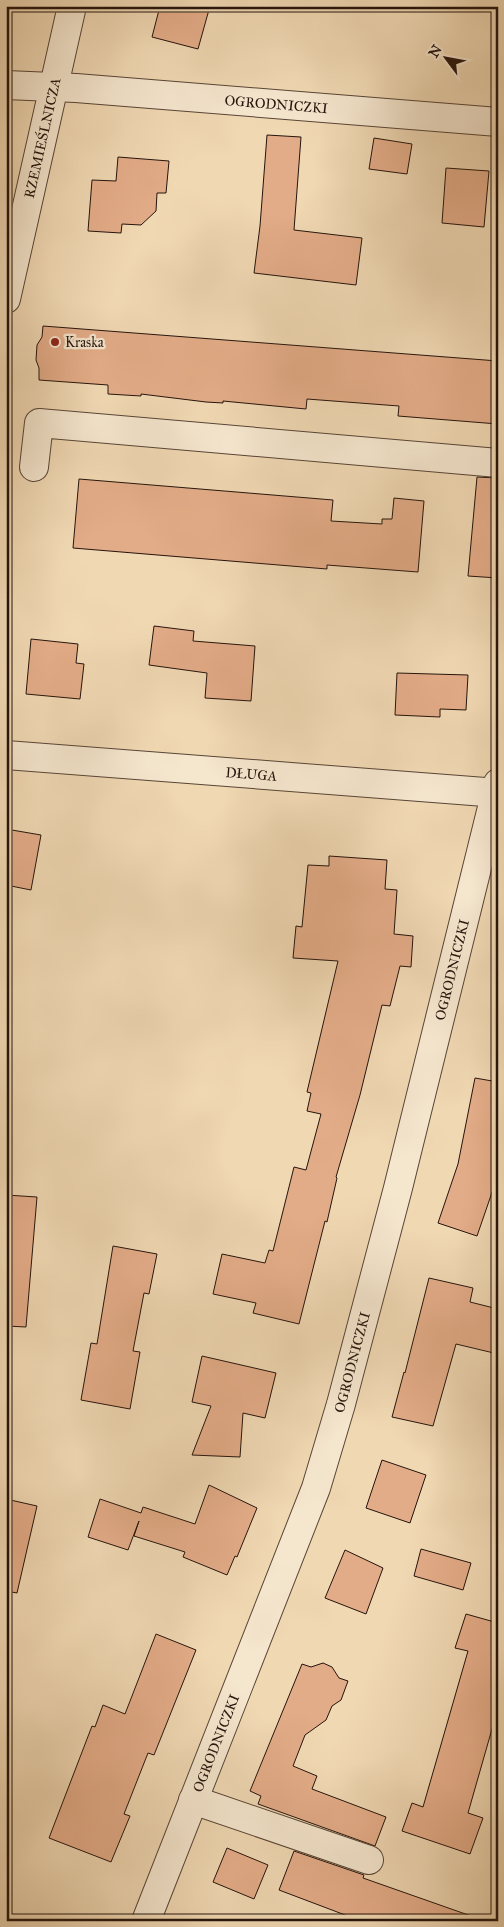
<svg xmlns="http://www.w3.org/2000/svg" width="504" height="1927" font-family="'IM FELL Great Primer',serif">
<rect width="100%" height="100%" fill="#f0d8b3"/>
<filter id="stains"><feTurbulence type="fractalNoise" baseFrequency=".004" numOctaves="4"/><feColorMatrix values="0 0 0 0 .2 0 0 0 0 .09 0 0 0 0 .02 0 0 0 .5 -.17"/></filter>
<radialGradient id="worn" r=".72"><stop offset=".6" stop-color="#630" stop-opacity="0"/><stop offset="1" stop-color="#630" stop-opacity=".3"/></radialGradient>
<g fill="#e3ac88" stroke="#25140c">
<path d="M160,6H210L198,49L152,37Z"/>
<path d="M267,135L301,137L294,230L362,238L356,285L254,273L260,226Z"/>
<path d="M374,138L412,144L407,174L369,169Z"/>
<path d="M118,157L169,161L166,193H157L156,211L141,225L122,224L121,233L88,231L92,180L116,181Z"/>
<path d="M446,168L489,171L484,227L442,223Z"/>
<path d="M43,326L498,361V424L398,416L399,406L307,399L306,409L223,401V403L206,402L141,394V396L108,394V385L39,380V368L36,360L37,345L42,337Z"/>
<path d="M477,477L498,478V578L468,576Z"/>
<path d="M79,479L333,500L331,521L382,524V519H392L394,498L424,501L418,572L327,565V569L73,548Z"/>
<path d="M154,626L194,631L193,641L255,646L251,701L205,698L207,673L149,665Z"/>
<path d="M31,639L78,644L76,663L84,664L80,699L26,694Z"/>
<path d="M397,673L468,675L466,710L440,709V717L395,715Z"/>
<path d="M6,829L41,835L31,890L6,885Z"/>
<path d="M329,856L387,860L385,889L397,890L394,934L413,936L411,967L400,966L390,1006L382,1005L360,1095L336,1177L337,1178L327,1222L325,1221L299,1324L253,1313L256,1303L213,1294L222,1254L265,1263L269,1250L273,1251L294,1167L306,1170L321,1114L307,1111L311,1093L307,1092L338,961L293,958L296,926L302,927L308,865L329,866Z"/>
<path d="M475,1078L498,1082V1175L477,1236L438,1223L458,1164Z"/>
<path d="M6,1195L37,1197L26,1327L6,1326Z"/>
<path d="M113,1246L157,1254L149,1294L144,1293L133,1351L140,1352L130,1409L81,1400L91,1343L97,1344Z"/>
<path d="M429,1278L473,1288L470,1302L498,1309V1354L456,1344L433,1426L392,1417L404,1372L405,1373Z"/>
<path d="M202,1356L276,1373L265,1418L243,1413L240,1457L192,1455L211,1406L192,1402Z"/>
<path d="M382,1460L426,1475L410,1523L366,1508Z"/>
<path d="M209,1485L257,1508L237,1557L235,1556L227,1575L183,1557L185,1552L134,1536L139,1521L128,1550L88,1537L100,1499L141,1513L143,1507L195,1524Z"/>
<path d="M6,1499L37,1506L17,1593L6,1591Z"/>
<path d="M421,1549L471,1563L463,1590L414,1576Z"/>
<path d="M345,1550L383,1568L366,1614L325,1598Z"/>
<path d="M466,1614L498,1623V1708L468,1813L483,1818L470,1854L402,1831L412,1803L423,1807L468,1651L455,1648Z"/>
<path d="M156,1634L196,1650L154,1755L148,1753L124,1814L130,1816L111,1862L49,1838L92,1726L95,1727L103,1705L125,1714Z"/>
<path d="M323,1663L332,1667L339,1678L348,1681L341,1700L332,1706L326,1720L305,1735L293,1766L317,1776L312,1789L386,1817L375,1846L258,1804L261,1796L250,1791L302,1664L311,1667Z"/>
<path d="M227,1848L268,1865L254,1899L213,1882Z"/>
<path d="M294,1851L364,1875L363,1878L474,1917L473,1921H361L279,1890Z"/>
</g>
<g fill="none" stroke-linecap="round" stroke-linejoin="round">
<defs>
<g id="minor">
<path id="s1" d="M6,85L76,88L498,122"/>
<path id="s2" d="M6,299L72,6"/>
<path d="M34,467L39,423L498,463"/>
<path id="s3" d="M6,755L498,793"/>
<path d="M193,1800L369,1860"/>
<path id="s4" d="M146,1921L316,1488L341,1404L398,1188L498,783"/>
</g>
</defs>
<use href="#minor" stroke="#584536" stroke-width="30"/>
<use href="#minor" stroke="#f5e6ce" stroke-width="28"/>
</g>
<circle fill="#8f2418" stroke="#f5e6ce" stroke-width="2" cx="55" cy="342" r="5"/>
<g text-anchor="middle" dominant-baseline="central" stroke-width="4.5" stroke-linejoin="round" paint-order="stroke">
<g font-size="14" fill="#25140c" stroke="#f5e6ce">
<text stroke="none"><textPath href="#s1" startOffset="271">OGRODNICZKI</textPath></text>
<text stroke="none"><textPath href="#s2" startOffset="165">RZEMIEŚLNICZA</textPath></text>
<text stroke="none"><textPath href="#s3" startOffset="246">DŁUGA</textPath></text>
<text stroke="none"><textPath href="#s4" startOffset="1001">OGRODNICZKI</textPath></text>
<text stroke="none"><textPath href="#s4" startOffset="596">OGRODNICZKI</textPath></text>
<text stroke="none"><textPath href="#s4" startOffset="191">OGRODNICZKI</textPath></text>
</g>
<g font-size="14" fill="#25140c" stroke="#f5e6ce" text-anchor="start">
<text x="65" y="342">Kraska</text>
</g>
</g>
<rect width="504" height="1927" fill="none" stroke="#f0d8b3" stroke-width="25"/>
<rect x="8" y="8" width="489" height="1912" fill="none" stroke="#25140c" stroke-width="2.5"/>
<rect x="12" y="12" width="479" height="1902" fill="none" stroke="#25140c"/>
<g transform="translate(446 58) rotate(302)" stroke="#f5e6ce" stroke-width="4" paint-order="stroke">
<path d="M0-4L9 19L0 12L-9 19Z" fill="#25140c"/>
<text y="-8" font-size="14" font-weight="bold" text-anchor="middle" fill="#25140c">N</text>
</g>
<rect width="100%" height="100%" filter="url(#stains)"/>
<rect width="100%" height="100%" fill="url(#worn)"/>
</svg>
